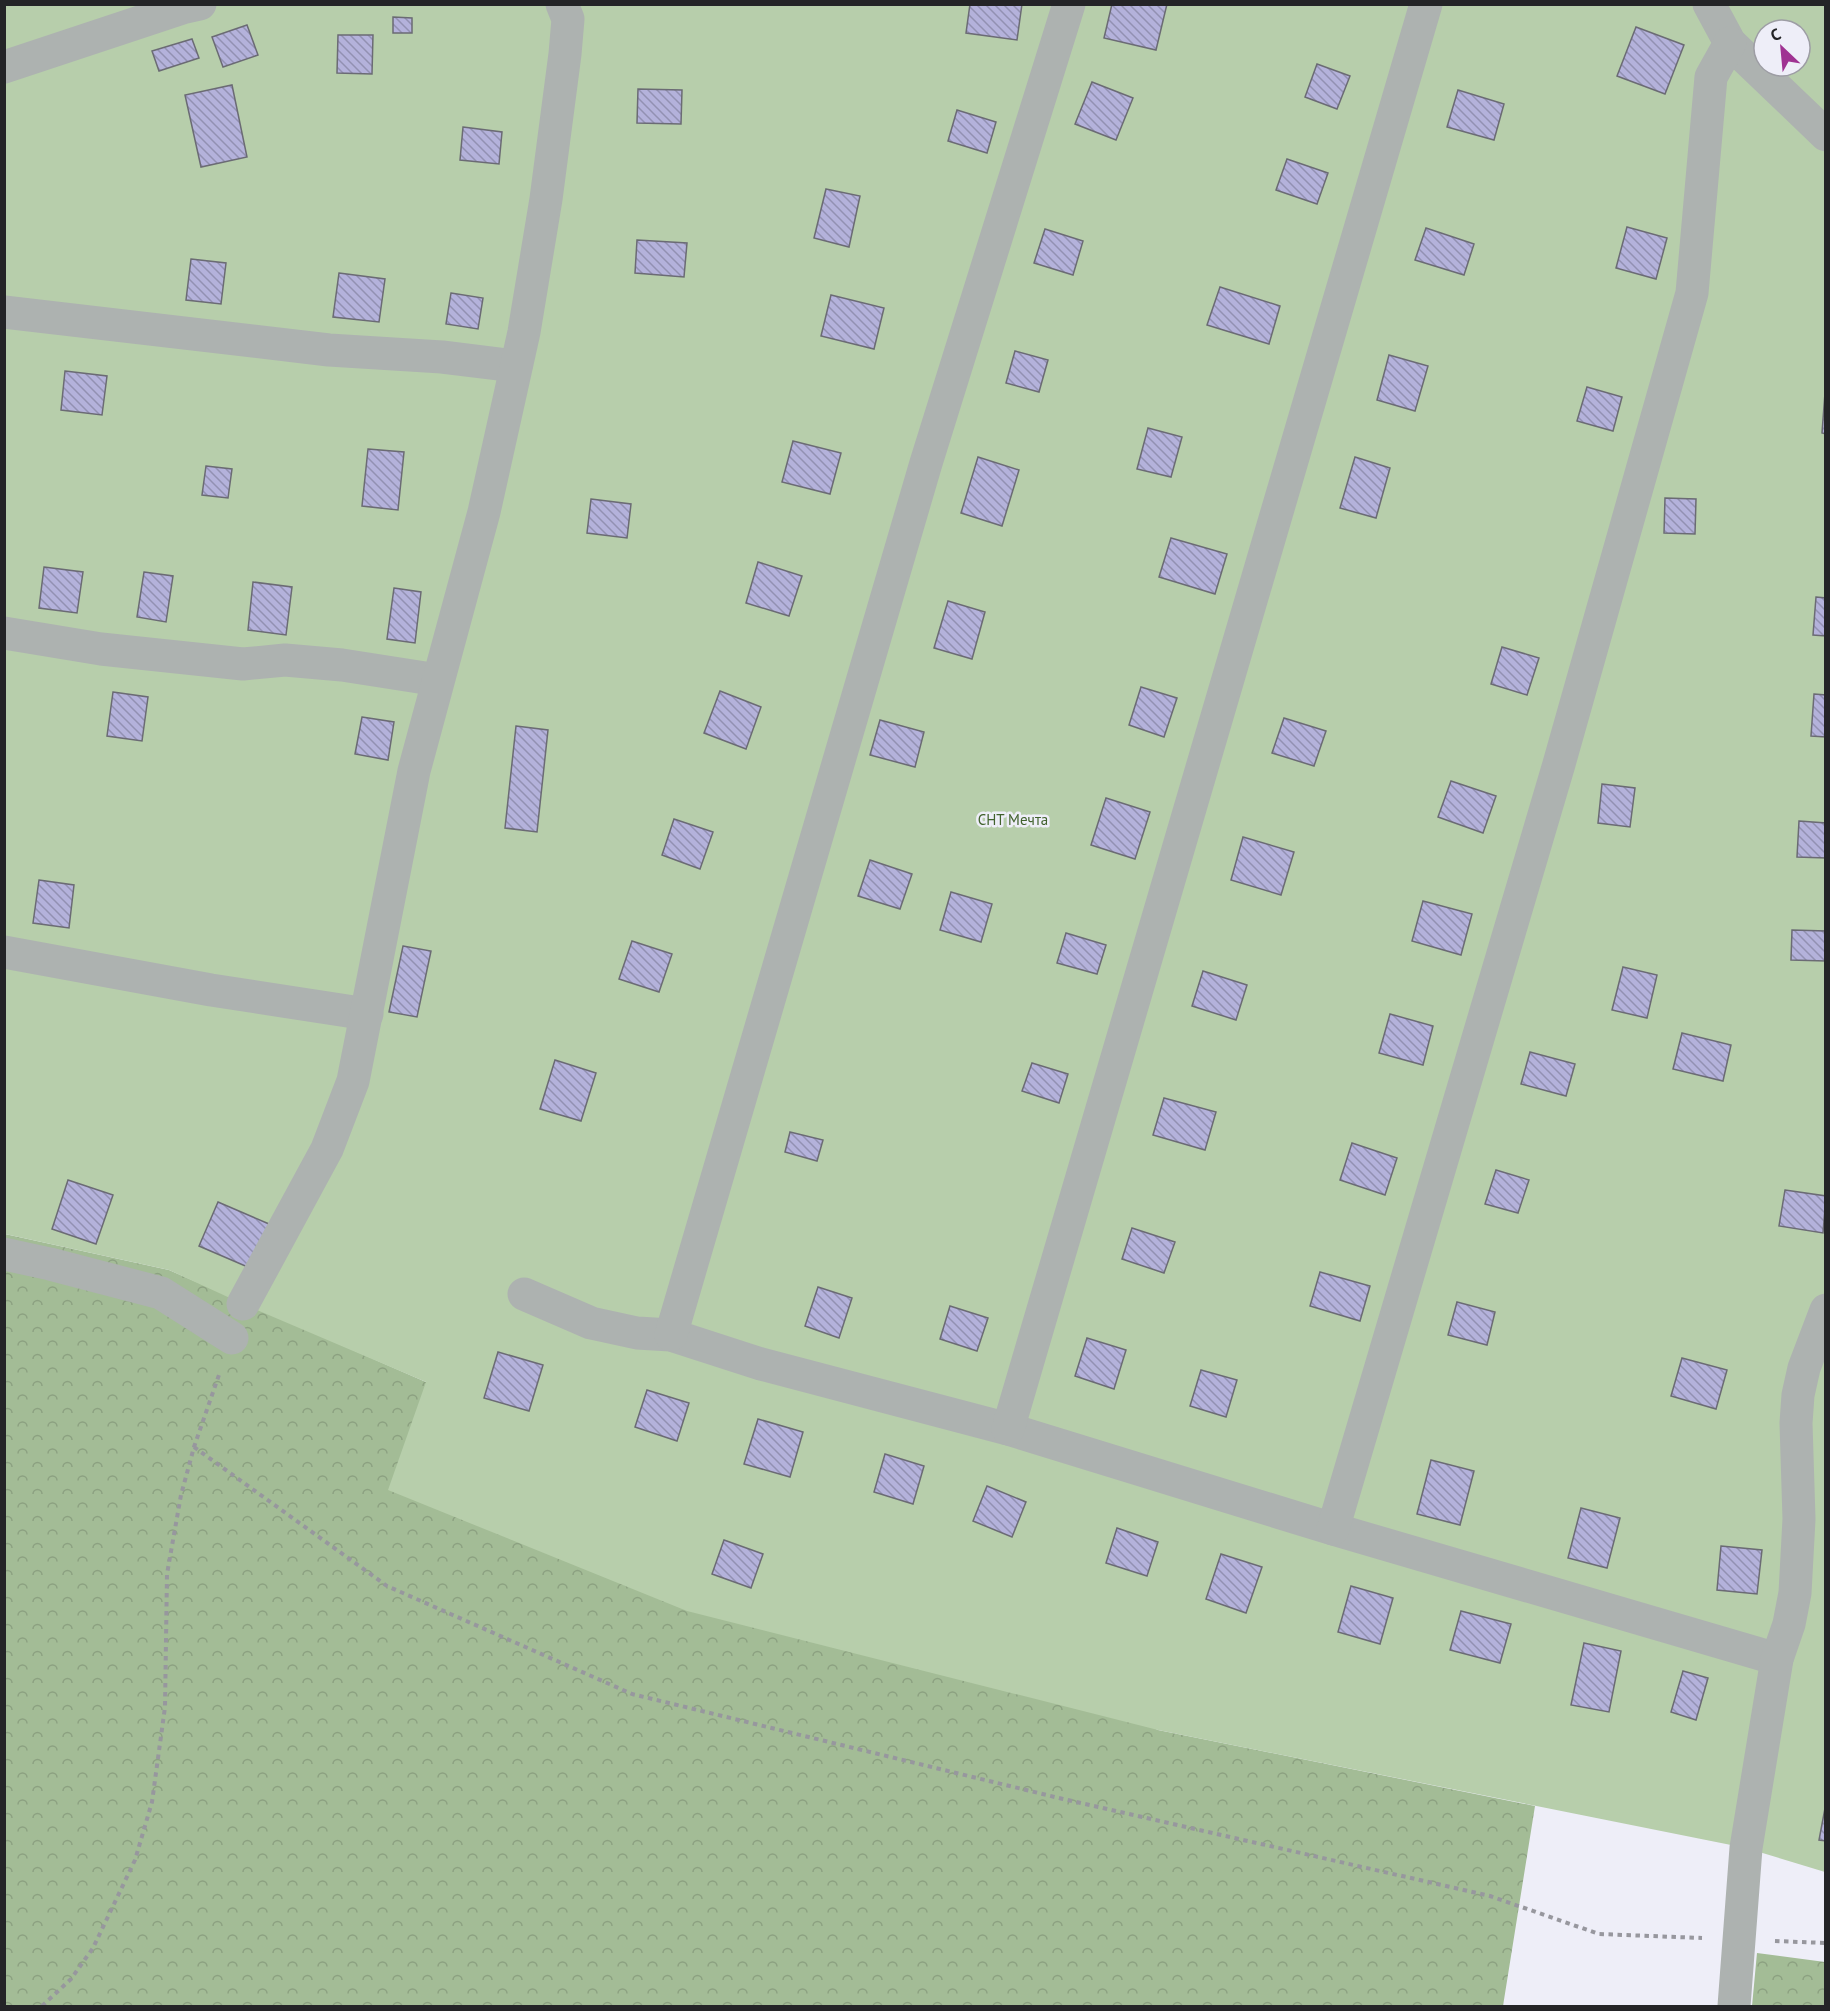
<svg xmlns="http://www.w3.org/2000/svg" width="1830" height="2011" font-family="'PT Sans',sans-serif">
<defs>
<pattern id="forest-crowns" width="20" height="18" patternUnits="userSpaceOnUse" patternTransform="scale(1.5)"><rect width="20" height="18" fill="#a3bc96"/><path d="M2 6a3 3 0 1 1 6 0M12 15a3 3 0 1 1 6 0" fill="none" stroke="#8ca181"/></pattern>
<pattern id="building-back-hatch" width="6" height="6" patternUnits="userSpaceOnUse" patternTransform="scale(1.5)"><rect width="6" height="6" fill="#b4b2db"/><path d="M-1 5l2 2M0 0l6 6M5-1l2 2" fill="none" stroke="#9291b2"/></pattern>
</defs>
<rect width="100%" height="100%" fill="#eeeef8"/>
<g fill="url(#forest-crowns)">
<path d="M5,1234L169,1270L426,1382L1158,1730L1535,1806L1503,2006H5Z"/>
<path d="M1757,1953L1825,1962V2006H1752Z"/>
</g>
<path fill="#b7ceab" fill-rule="evenodd" d="M5,5H1825V1872L1746,1848L1158,1730L687,1611L388,1490L426,1382L243,1304L169,1270L5,1234ZM1764,30H1800V66H1764Z"/>
<g fill="url(#building-back-hatch)" stroke="#6b6b74" stroke-width="1.5">
<path d="M970,4H1022L1017,40L966,33Z"/>
<path d="M1112,4H1167L1156,50L1104,38Z"/>
<path d="M393,17L412,18V33H393Z"/>
<path d="M247,25L258,55L223,67L212,37Z"/>
<path d="M1636,27L1684,45L1665,94L1617,76Z"/>
<path d="M338,35H373L372,74L337,73Z"/>
<path d="M192,39L199,58L159,71L152,51Z"/>
<path d="M1317,64L1350,76L1337,109L1305,97Z"/>
<path d="M1092,82L1133,98L1116,140L1075,124Z"/>
<path d="M232,85L247,157L201,167L185,95Z"/>
<path d="M638,89L682,90L681,124L637,123Z"/>
<path d="M1458,90L1504,104L1494,140L1447,127Z"/>
<path d="M957,110L996,122L987,153L948,141Z"/>
<path d="M463,127L502,132L499,164L460,160Z"/>
<path d="M1287,159L1328,173L1317,204L1276,190Z"/>
<path d="M826,189L860,196L849,247L814,238Z"/>
<path d="M1627,227L1667,238L1656,279L1616,268Z"/>
<path d="M1426,228L1474,244L1464,275L1415,260Z"/>
<path d="M1045,229L1083,241L1073,275L1034,263Z"/>
<path d="M637,240L687,243L684,277L635,273Z"/>
<path d="M191,259L226,263L221,304L186,300Z"/>
<path d="M339,273L385,279L379,322L333,317Z"/>
<path d="M1220,287L1280,306L1269,344L1207,325Z"/>
<path d="M451,293L483,298L478,329L446,324Z"/>
<path d="M831,295L884,308L874,349L821,336Z"/>
<path d="M1015,351L1048,360L1039,392L1006,383Z"/>
<path d="M1389,355L1428,366L1415,411L1377,400Z"/>
<path d="M65,371L107,376L102,415L61,410Z"/>
<path d="M1587,387L1622,397L1613,431L1577,421Z"/>
<path d="M1825,393H1826V434L1822,433Z"/>
<path d="M1148,428L1182,437L1171,477L1137,469Z"/>
<path d="M793,441L841,453L830,494L782,482Z"/>
<path d="M368,449L404,452L398,510L362,506Z"/>
<path d="M978,457L1019,470L1002,526L961,513Z"/>
<path d="M1355,457L1390,468L1376,518L1340,508Z"/>
<path d="M206,466L232,469L228,498L202,495Z"/>
<path d="M1665,498L1696,499L1695,534L1664,533Z"/>
<path d="M591,499L631,504L627,538L587,533Z"/>
<path d="M1171,538L1227,554L1215,594L1159,577Z"/>
<path d="M758,562L802,576L789,616L746,603Z"/>
<path d="M44,567L83,572L77,613L39,608Z"/>
<path d="M144,572L173,576L166,622L137,617Z"/>
<path d="M253,582L292,587L286,635L248,630Z"/>
<path d="M394,588L421,592L415,643L387,639Z"/>
<path d="M1816,597L1826,598V636L1813,635Z"/>
<path d="M948,601L985,612L972,659L934,648Z"/>
<path d="M1502,647L1539,658L1527,695L1491,684Z"/>
<path d="M1141,687L1177,698L1164,737L1129,725Z"/>
<path d="M720,691L761,707L746,749L704,733Z"/>
<path d="M113,692L148,697L142,741L107,736Z"/>
<path d="M1814,694L1826,695V737L1811,736Z"/>
<path d="M362,717L394,722L388,760L355,754Z"/>
<path d="M1284,718L1326,731L1314,766L1272,753Z"/>
<path d="M880,720L924,732L915,767L870,755Z"/>
<path d="M516,726L548,730L537,832L505,828Z"/>
<path d="M1451,781L1496,796L1483,833L1438,817Z"/>
<path d="M1602,784L1635,788L1630,827L1598,823Z"/>
<path d="M1106,798L1150,812L1135,859L1091,845Z"/>
<path d="M674,819L713,832L700,869L662,855Z"/>
<path d="M1799,821L1826,823V858L1797,857Z"/>
<path d="M1243,837L1294,852L1281,895L1231,880Z"/>
<path d="M870,860L912,874L900,909L858,896Z"/>
<path d="M39,880L74,885L69,928L33,923Z"/>
<path d="M951,892L992,904L981,942L940,930Z"/>
<path d="M1423,901L1472,914L1461,955L1412,941Z"/>
<path d="M1792,930L1826,931V961L1791,960Z"/>
<path d="M1066,933L1106,945L1097,974L1057,963Z"/>
<path d="M632,941L672,954L659,992L619,979Z"/>
<path d="M403,946L431,951L417,1017L389,1012Z"/>
<path d="M1623,967L1657,975L1647,1018L1612,1010Z"/>
<path d="M1203,971L1247,985L1236,1020L1192,1006Z"/>
<path d="M1390,1014L1433,1026L1423,1065L1379,1053Z"/>
<path d="M1682,1033L1731,1045L1723,1081L1673,1069Z"/>
<path d="M1530,1052L1575,1064L1566,1096L1521,1084Z"/>
<path d="M555,1060L596,1073L581,1121L540,1109Z"/>
<path d="M1032,1063L1068,1074L1059,1103L1022,1091Z"/>
<path d="M1164,1098L1216,1112L1205,1150L1153,1135Z"/>
<path d="M790,1132L823,1140L817,1161L785,1152Z"/>
<path d="M1352,1143L1397,1158L1385,1195L1340,1180Z"/>
<path d="M1496,1170L1529,1180L1518,1213L1485,1204Z"/>
<path d="M68,1180L113,1195L96,1244L52,1229Z"/>
<path d="M1785,1190L1826,1196L1823,1233L1779,1226Z"/>
<path d="M218,1202L269,1224L250,1268L199,1246Z"/>
<path d="M1132,1228L1175,1242L1164,1273L1122,1259Z"/>
<path d="M1320,1272L1370,1286L1360,1321L1310,1306Z"/>
<path d="M818,1287L852,1298L839,1338L805,1326Z"/>
<path d="M1457,1302L1495,1312L1487,1345L1448,1335Z"/>
<path d="M950,1306L988,1318L977,1351L940,1339Z"/>
<path d="M1087,1338L1126,1350L1114,1389L1075,1376Z"/>
<path d="M498,1352L543,1365L529,1411L484,1398Z"/>
<path d="M1682,1358L1727,1370L1716,1409L1671,1396Z"/>
<path d="M1201,1370L1237,1380L1226,1417L1190,1406Z"/>
<path d="M647,1390L689,1403L677,1441L635,1427Z"/>
<path d="M758,1419L803,1432L790,1477L744,1464Z"/>
<path d="M885,1454L924,1466L913,1504L874,1492Z"/>
<path d="M1431,1460L1474,1471L1460,1525L1417,1514Z"/>
<path d="M987,1486L1026,1502L1012,1537L973,1521Z"/>
<path d="M1581,1508L1620,1518L1607,1568L1568,1558Z"/>
<path d="M1117,1528L1158,1542L1147,1576L1106,1563Z"/>
<path d="M724,1540L763,1554L751,1588L712,1574Z"/>
<path d="M1721,1546L1762,1550L1757,1594L1717,1590Z"/>
<path d="M1221,1554L1262,1567L1246,1613L1206,1599Z"/>
<path d="M1351,1586L1393,1598L1380,1644L1338,1632Z"/>
<path d="M1461,1611L1511,1624L1500,1663L1450,1650Z"/>
<path d="M1584,1643L1621,1651L1609,1712L1571,1705Z"/>
<path d="M1683,1671L1708,1678L1696,1720L1671,1712Z"/>
<path d="M1826,1803V1841L1819,1840Z"/>
</g>
<g fill="none" stroke-linecap="round" stroke-linejoin="round">
<g stroke="#97979e" stroke-width="4" stroke-dasharray="4.5 4.5" stroke-linecap="butt">
<path d="M194,1447L387,1586L632,1694L1063,1799L1490,1896L1599,1934L1702,1938"/>
<path d="M1775,1941L1826,1943"/>
<path d="M42,2006L71,1979L93,1948L135,1860L152,1802L165,1707L167,1574L181,1495L194,1447L220,1372"/>
</g>
<g stroke="#adb2b0" stroke-width="33">
<path d="M1709,4L1730,43L1826,135"/>
<path d="M4,67L182,8L200,4"/>
<path d="M4,312L329,350L442,357L516,366"/>
<path d="M4,633L101,649L243,664L285,660L342,665L438,680"/>
<path d="M4,952L211,990L367,1014"/>
<path d="M4,1254L50,1264L161,1293L232,1338"/>
<path d="M524,1294L591,1323L637,1333L671,1335L761,1364L1008,1429L1333,1529L1777,1659"/>
<path d="M243,1304L327,1149L353,1081L414,771L484,512L524,332L546,199L565,54L568,19L562,4"/>
<path d="M671,1335L926,463L1069,4"/>
<path d="M1008,1429L1426,4"/>
<path d="M1333,1529L1559,764L1692,293L1711,77L1730,43"/>
<path d="M1734,2006L1746,1848L1777,1659L1789,1624L1795,1593L1799,1519L1796,1423L1798,1395L1804,1368L1826,1310"/>
</g>
</g>
<g text-anchor="middle" dominant-baseline="central" stroke-width="5" stroke-linejoin="round" paint-order="stroke">
<g font-size="15" fill="#41622d" stroke="#eeeef8">
<text x="1013" y="819">СНТ Мечта</text>
</g>
</g>
<rect width="1830" height="2011" fill="none" stroke="#242427" stroke-width="12"/>
<g transform="translate(1782 48) rotate(334)"><circle r="28" fill="#eeeef8" stroke="#9d9da4" stroke-width="1.5"/>
<path d="M0-4.5L10 22L0 15L-10 22Z" fill="#9f3292"/>
<text y="-9" font-size="16" font-weight="bold" text-anchor="middle" fill="#242427">С</text>
</g>
</svg>
